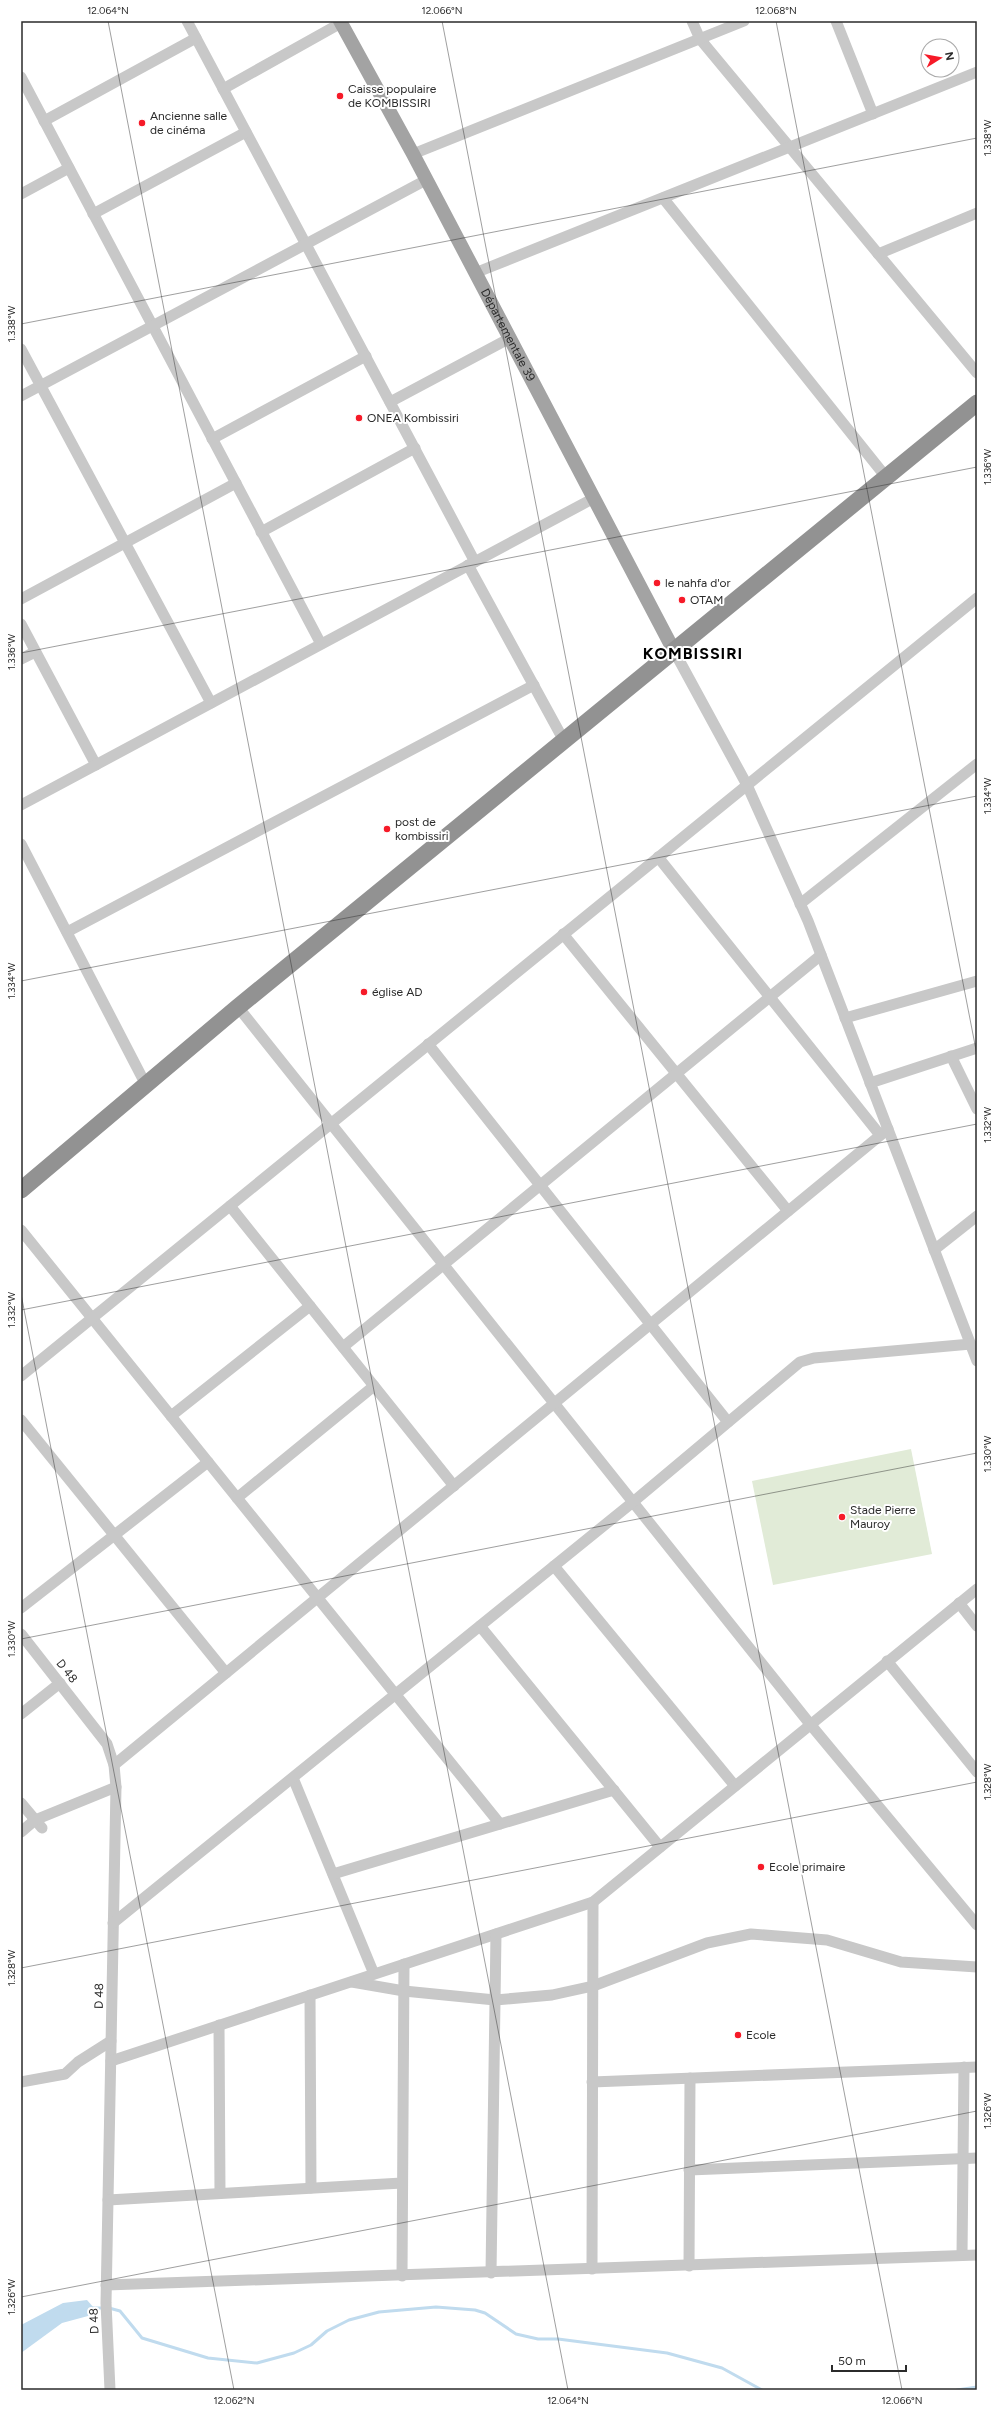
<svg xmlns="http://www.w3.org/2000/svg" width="998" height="2411" font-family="Figtree,sans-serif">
<rect width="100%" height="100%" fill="#fff"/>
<path fill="#e1ebd7" d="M911,1449L932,1554L773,1585L752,1481Z"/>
<path fill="#c0dbee" d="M87,2300L94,2308L88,2316L62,2323L21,2353V2325L63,2303Z"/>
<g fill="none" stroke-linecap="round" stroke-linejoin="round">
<g stroke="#c0dbee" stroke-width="3">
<path d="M91,2308H104"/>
<path d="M109,2308L120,2311L142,2338L208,2358L257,2363L294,2353L311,2345L327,2331L349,2320L379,2312L436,2307L475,2310L485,2313L516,2334L538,2339H558L667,2353L722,2368L762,2390"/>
<path d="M957,2390L977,2387"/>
</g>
<g stroke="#c8c8c8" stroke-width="11">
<path d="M187,21L475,562"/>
<path d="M692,21L700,39L977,373"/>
<path d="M836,21L873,114"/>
<path d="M21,77L321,644"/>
<path d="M223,89L341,23"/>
<path d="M44,121L196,38"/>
<path d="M413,154L744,21"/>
<path d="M21,194L69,168"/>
<path d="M663,198L886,477"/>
<path d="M93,214L246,132"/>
<path d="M878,254L977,213"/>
<path d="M475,273L977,72"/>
<path d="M21,349L211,703"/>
<path d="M21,396L426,180"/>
<path d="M390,402L510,338"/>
<path d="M212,439L366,356"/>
<path d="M261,532L415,448"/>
<path d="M468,565L563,739"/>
<path d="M21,599L236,483"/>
<path d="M21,624L96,765"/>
<path d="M673,649L747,785L808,921L977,1361"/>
<path d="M21,659L35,652"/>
<path d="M21,805L594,498"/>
<path d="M21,844L146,1085"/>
<path d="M658,857L880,1135"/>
<path d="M800,904L977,764"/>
<path d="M67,932L534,685"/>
<path d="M563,934L788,1211"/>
<path d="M238,1007L810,1724L977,1925"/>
<path d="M845,1018L977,981"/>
<path d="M428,1044L728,1422"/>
<path d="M951,1056L977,1109"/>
<path d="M870,1083L977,1048"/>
<path d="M230,1206L454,1486"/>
<path d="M21,1230L500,1824"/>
<path d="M934,1250L977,1216"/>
<path d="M343,1347L821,955"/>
<path d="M21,1376L977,598"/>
<path d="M171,1416L310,1306"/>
<path d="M21,1420L226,1673"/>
<path d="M237,1498L374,1386"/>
<path d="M554,1566L735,1786"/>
<path d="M959,1603L977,1626"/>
<path d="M21,1608L208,1462"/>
<path d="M480,1626L660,1847"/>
<path d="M21,1634L107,1744L114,1765L116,1787L106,2303L110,2390"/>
<path d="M887,1661L977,1772"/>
<path d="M21,1714L60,1683"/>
<path d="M114,1765L888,1129"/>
<path d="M293,1778L374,1974"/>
<path d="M21,1803L42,1828"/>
<path d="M21,1832L35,1820L116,1787"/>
<path d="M333,1874L614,1790"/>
<path d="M113,1923L633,1502L800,1362L814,1358L971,1344"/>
<path d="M352,1982L404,1991L495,2000L552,1995L593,1986L707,1943L751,1934L827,1940L901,1962L977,1967"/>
<path d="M310,1995L311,2188"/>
<path d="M219,2025L220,2193"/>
<path d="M111,2061L593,1902L977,1589"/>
<path d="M21,2082L65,2074L78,2062L111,2041"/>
<path d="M592,2082L977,2067"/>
<path d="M689,2170L977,2158"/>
<path d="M108,2200L402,2183"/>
<path d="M962,2255L964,2067"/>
<path d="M689,2266L690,2078"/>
<path d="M592,2269L593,1902"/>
<path d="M491,2273L496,1934"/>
<path d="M402,2276L404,1964"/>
<path d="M106,2285L977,2255"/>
</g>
<path stroke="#a3a3a3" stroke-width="14" id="s1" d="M340,21L413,154L673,649"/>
<path stroke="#929292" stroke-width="17" d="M21,1190L238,1007L977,403"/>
</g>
<path fill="none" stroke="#2b2b2b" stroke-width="1" stroke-opacity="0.45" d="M108,21L568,2390M442,21L902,2390M776,21L977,1055M21,324L977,138M21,653L977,467M21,981L977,796M21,1294L234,2390M21,1310L977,1124M21,1639L977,1453M21,1968L977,1782M21,2297L977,2111"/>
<g fill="#f61a28" stroke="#fff" stroke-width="1.5">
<circle cx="340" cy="96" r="4"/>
<circle cx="142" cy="123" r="4"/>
<circle cx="359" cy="418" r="4"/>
<circle cx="657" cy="583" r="4"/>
<circle cx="682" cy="600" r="4"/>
<circle cx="387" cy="829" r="4"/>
<circle cx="364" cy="992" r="4"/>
<circle cx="842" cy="1517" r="4"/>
<circle cx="761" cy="1867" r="4"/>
<circle cx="738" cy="2035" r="4"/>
</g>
<g text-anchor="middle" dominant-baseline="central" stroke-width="4" stroke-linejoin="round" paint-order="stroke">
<g font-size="12" fill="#2b2b2b" stroke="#fff" text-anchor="start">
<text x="348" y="89">Caisse populaire<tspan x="348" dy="14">de KOMBISSIRI</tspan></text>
<text x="150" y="116">Ancienne salle<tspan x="150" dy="14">de cinéma</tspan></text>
<text x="367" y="418">ONEA Kombissiri</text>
<text x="665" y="583">le nahfa d'or</text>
<text x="690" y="600">OTAM</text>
<text x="395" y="822">post de<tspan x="395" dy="14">kombissiri</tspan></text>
<text x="372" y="992">église AD</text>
<text x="850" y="1510">Stade Pierre<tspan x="850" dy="14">Mauroy</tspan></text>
<text x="769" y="1867">Ecole primaire</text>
<text x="746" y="2035">Ecole</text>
</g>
<g font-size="12" fill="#2b2b2b" stroke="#fff">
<text stroke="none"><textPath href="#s1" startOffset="356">Départementale 39</textPath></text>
<text transform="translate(67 1671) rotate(52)">D 48</text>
<text transform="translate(99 1996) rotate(-89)">D 48</text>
<text transform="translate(94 2321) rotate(-92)">D 48</text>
</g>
<g font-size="16" font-weight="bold" letter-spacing="1" fill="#000" stroke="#fff">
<text x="693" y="653">KOMBISSIRI</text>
</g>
</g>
<rect width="998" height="2411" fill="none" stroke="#ffffff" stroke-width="44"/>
<g transform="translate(940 58) rotate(79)"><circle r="19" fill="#ffffff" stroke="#aaaaaa"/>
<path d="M0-3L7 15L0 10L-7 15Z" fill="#f61a28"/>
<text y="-6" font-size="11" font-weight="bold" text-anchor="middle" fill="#2b2b2b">N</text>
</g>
<path d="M832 2365v6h74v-6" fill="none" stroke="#2b2b2b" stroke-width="2"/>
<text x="838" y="2365" font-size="12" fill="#2b2b2b" stroke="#ffffff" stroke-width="3" paint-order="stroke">50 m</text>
<rect x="22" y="22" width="954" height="2367" fill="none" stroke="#2b2b2b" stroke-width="1.5"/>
<g font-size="10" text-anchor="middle" fill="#2b2b2b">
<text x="108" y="14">12.064°N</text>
<text x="442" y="14">12.066°N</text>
<text x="776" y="14">12.068°N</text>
<text transform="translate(987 138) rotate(-90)" y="4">1.338°W</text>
<text transform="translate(11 324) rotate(-90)" y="4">1.338°W</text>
<text transform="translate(987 467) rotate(-90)" y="4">1.336°W</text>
<text transform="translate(11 652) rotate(-90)" y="4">1.336°W</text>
<text transform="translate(987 796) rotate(-90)" y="4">1.334°W</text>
<text transform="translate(11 981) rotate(-90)" y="4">1.334°W</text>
<text transform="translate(987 1125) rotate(-90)" y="4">1.332°W</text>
<text transform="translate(11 1310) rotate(-90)" y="4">1.332°W</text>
<text transform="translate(987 1454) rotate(-90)" y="4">1.330°W</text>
<text transform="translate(11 1639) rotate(-90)" y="4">1.330°W</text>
<text transform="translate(987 1782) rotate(-90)" y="4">1.328°W</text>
<text transform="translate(11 1968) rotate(-90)" y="4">1.328°W</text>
<text transform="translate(987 2111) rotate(-90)" y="4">1.326°W</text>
<text transform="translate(11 2297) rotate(-90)" y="4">1.326°W</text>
<text x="234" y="2404">12.062°N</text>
<text x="568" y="2404">12.064°N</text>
<text x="902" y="2404">12.066°N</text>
</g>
</svg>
